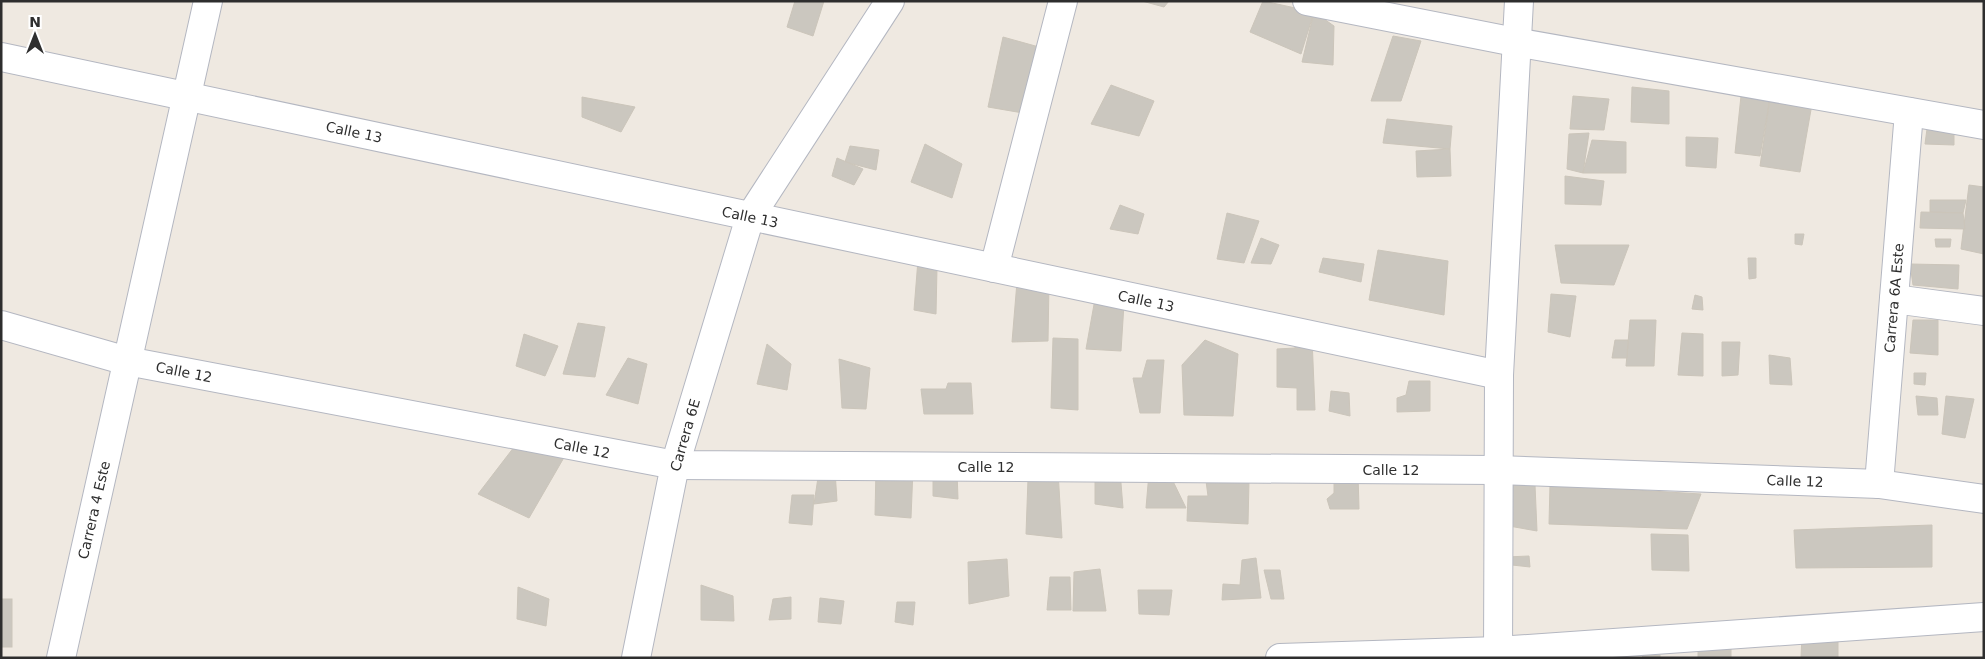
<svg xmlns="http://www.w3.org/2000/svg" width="1985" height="659" font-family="'DejaVu Sans',sans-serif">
<rect width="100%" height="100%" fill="#efe9e1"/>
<g fill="#cbc7bf" stroke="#cbc5ba">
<path d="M795,1H824L813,36L787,27Z"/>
<path d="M1142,1H1169L1164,7Z"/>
<path d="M1263,1L1314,12L1301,54L1250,32Z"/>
<path d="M1314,12L1334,26L1333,65L1302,62Z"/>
<path d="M1393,36L1421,41L1401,101H1371Z"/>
<path d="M1003,37L1039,47L1023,113L988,107Z"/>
<path d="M1111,85L1154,101L1139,136L1091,124Z"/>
<path d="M1632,87L1669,91V124L1631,122Z"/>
<path d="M1573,96L1609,99L1604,130L1570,129Z"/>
<path d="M1741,96L1770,98L1760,156L1735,153Z"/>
<path d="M582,97L635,107L621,132L582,117Z"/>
<path d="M1770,98L1812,104L1800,172L1760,166Z"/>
<path d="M1387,119L1452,126L1450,149L1383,143Z"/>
<path d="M1927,129H1954V145L1925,144Z"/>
<path d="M1589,133L1583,173L1567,169L1569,134Z"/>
<path d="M1686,137L1718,138L1716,168L1686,166Z"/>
<path d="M1592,140L1626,142V173H1583Z"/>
<path d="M925,144L962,164L952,198L911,182Z"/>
<path d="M850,146L879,150L876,170L845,162Z"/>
<path d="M1450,149L1451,176L1417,177L1416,151Z"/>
<path d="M837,158L863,169L854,185L832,176Z"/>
<path d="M1565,176L1604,181L1601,205L1565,204Z"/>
<path d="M1969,185L1984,187V254L1961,249Z"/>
<path d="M1930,200H1966L1963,213L1930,212Z"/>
<path d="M1120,205L1144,214L1138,234L1110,229Z"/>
<path d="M1921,212L1963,213L1965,229L1920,228Z"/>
<path d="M1227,213L1259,221L1244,263L1217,259Z"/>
<path d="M1795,234H1804L1802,245L1795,244Z"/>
<path d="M1261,238L1279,245L1271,264L1251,263Z"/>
<path d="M1935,239H1951L1950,247H1936Z"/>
<path d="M1555,245H1629L1614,285L1561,283Z"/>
<path d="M1378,250L1448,261L1444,315L1369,300Z"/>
<path d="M1323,258L1364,264L1361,282L1319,272Z"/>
<path d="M1748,258H1756V278L1749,279Z"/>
<path d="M918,260L937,267L936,314L914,310Z"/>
<path d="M1910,264L1959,265L1958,289L1913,285Z"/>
<path d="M1017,282L1049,283L1048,341L1012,342Z"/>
<path d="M1551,294L1576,296L1570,337L1548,332Z"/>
<path d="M1695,295L1702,297L1703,310L1692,309Z"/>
<path d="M1095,299L1124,304L1121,351L1086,349Z"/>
<path d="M1630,320H1656L1654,366H1626Z"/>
<path d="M1913,320H1938V355L1910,353Z"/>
<path d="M578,323L605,327L595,377L563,374Z"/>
<path d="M1682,333L1703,334V376L1678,375Z"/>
<path d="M524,334L558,346L545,376L516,366Z"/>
<path d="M1053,338L1078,339V410L1051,408Z"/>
<path d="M1297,338H1312L1315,410H1297V388L1277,387V349L1295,348Z"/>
<path d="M1205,340L1238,354L1233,416L1184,415L1182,365Z"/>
<path d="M1615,340H1628L1627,358H1612Z"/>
<path d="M1722,342H1740L1738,375L1722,376Z"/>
<path d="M767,344L791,364L787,390L757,384Z"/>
<path d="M1769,355L1790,358L1792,385L1770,384Z"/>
<path d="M628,358L647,364L638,404L606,395Z"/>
<path d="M839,359L870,368L866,409L842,408Z"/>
<path d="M1147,360H1164L1160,413H1140L1133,378H1142Z"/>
<path d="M1914,373H1926L1925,385L1914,384Z"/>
<path d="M1409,381H1430V411L1397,412V398L1406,395Z"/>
<path d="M948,383H971L973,414H924L921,389H946Z"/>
<path d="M1331,391L1349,393L1350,416L1329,411Z"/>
<path d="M1916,396L1937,398L1938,415H1918Z"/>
<path d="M1946,396L1974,399L1965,438L1942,434Z"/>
<path d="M521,438L566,454L529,518L478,494Z"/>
<path d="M876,469H913L911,518L875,515Z"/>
<path d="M819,471H835L837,501L814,504Z"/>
<path d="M1058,471L1062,538L1026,534L1028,479Z"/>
<path d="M1095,471H1120L1123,508L1095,504Z"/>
<path d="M957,472L958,499L933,496V473Z"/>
<path d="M1149,473H1169L1186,508H1146Z"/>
<path d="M1358,474L1359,509H1330L1327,499L1334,493V475Z"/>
<path d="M1206,481H1249L1248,524L1187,521L1188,496H1208Z"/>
<path d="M1512,485H1535L1537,531L1509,526Z"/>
<path d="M1550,485L1701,494L1687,529L1549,524Z"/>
<path d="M792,495H814L812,525L789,523Z"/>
<path d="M1932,525V567L1796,568L1794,530Z"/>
<path d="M1651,534L1688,535L1689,571L1652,570Z"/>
<path d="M1529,556L1530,567L1512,565L1506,557Z"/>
<path d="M1256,558L1261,598L1222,600L1223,584L1240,585L1242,560Z"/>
<path d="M1007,559L1009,596L969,604L968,562Z"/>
<path d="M1100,569L1106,611H1073L1074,572Z"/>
<path d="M1264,570H1280L1284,599H1271Z"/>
<path d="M1050,577H1070L1071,610H1047Z"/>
<path d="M701,585L733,596L734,621L701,620Z"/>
<path d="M518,587L549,599L546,626L517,619Z"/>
<path d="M1138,590H1172L1169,615L1139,614Z"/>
<path d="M791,597V619L769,620L773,599Z"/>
<path d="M820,598L844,601L841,624L818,622Z"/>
<rect x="1" y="599" width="11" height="48"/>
<path d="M897,602H915L913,625L895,622Z"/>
<path d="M1802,635H1838V658H1801Z"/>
<path d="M1731,640V658H1698V643Z"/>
<path d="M1643,655H1660V658H1642Z"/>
</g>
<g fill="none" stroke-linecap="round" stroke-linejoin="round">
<defs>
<g id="minor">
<path d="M1307,1L1515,42L1984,125"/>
<path d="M1,57L1499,375"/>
<path d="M994,268L1063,1"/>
<path d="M1894,299L1984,311"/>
<path d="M1,325L127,361L675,465L1497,470L1879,484L1984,499"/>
<path d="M1879,484L1909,112"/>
<path d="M61,658L208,1"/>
<path d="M636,658L675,465L750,217L890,1"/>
<path d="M1280,658L1498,651L1984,617"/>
<path d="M1498,658L1499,375L1519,1"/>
</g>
</defs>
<use href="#minor" stroke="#b4b7c1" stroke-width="30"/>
<use href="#minor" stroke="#fff" stroke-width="28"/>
</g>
<g text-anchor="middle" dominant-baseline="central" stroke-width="4" stroke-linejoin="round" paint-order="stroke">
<g font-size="14" fill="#2e2e2e" stroke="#fff">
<text transform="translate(354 132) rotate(12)">Calle 13</text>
<text transform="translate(750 217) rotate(12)">Calle 13</text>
<text transform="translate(1894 298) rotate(-85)">Carrera 6A Este</text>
<text transform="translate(1146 301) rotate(12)">Calle 13</text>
<text transform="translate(184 372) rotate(11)">Calle 12</text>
<text transform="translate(685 435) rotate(-74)">Carrera 6E</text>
<text transform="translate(582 448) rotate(11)">Calle 12</text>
<text x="986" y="467">Calle 12</text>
<text x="1391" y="470">Calle 12</text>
<text transform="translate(1795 481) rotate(2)">Calle 12</text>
<text transform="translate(94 510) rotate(-77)">Carrera 4 Este</text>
</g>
</g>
<rect width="1985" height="659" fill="none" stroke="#2e2e2e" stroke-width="5"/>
<g transform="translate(35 35)" stroke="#ffffff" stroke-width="4" paint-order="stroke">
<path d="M0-4L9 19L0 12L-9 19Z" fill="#2e2e2e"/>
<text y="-8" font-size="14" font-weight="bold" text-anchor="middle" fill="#2e2e2e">N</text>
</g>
</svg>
